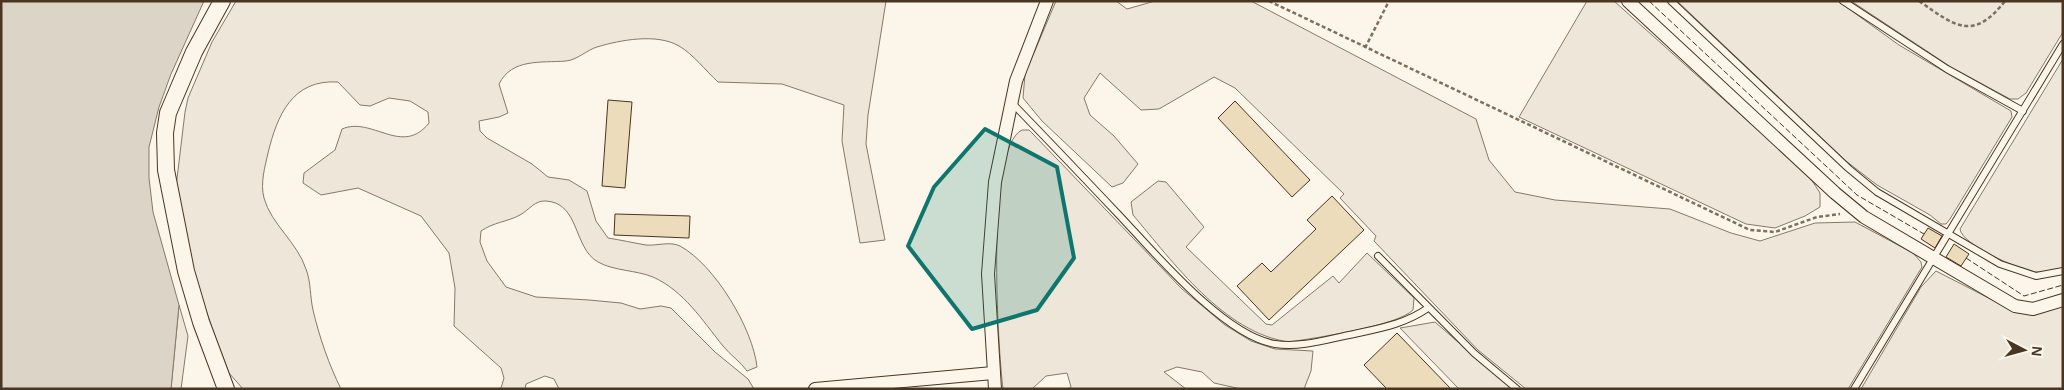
<svg xmlns="http://www.w3.org/2000/svg" width="2064" height="390" font-family="Helvetica,sans-serif">
<rect width="100%" height="100%" fill="#fbf6e9"/>
<g fill="#ede6d9" stroke="#887966">
<path d="M236,1H886L868,115L866,144L885,240L860,243L842,141L844,105L782,84L718,82C706,71 693,54 679,46C657,33 620,40 597,47C587,50 577,60 566,61C541,63 512,58 499,84L508,113L499,117L479,121L480,131L487,138L532,164L548,177L569,180L587,191L596,221L608,238C621,240 634,243 646,245C657,246 670,241 680,246C715,265 753,329 757,367L747,371C740,361 730,355 723,346C702,320 684,291 653,277C636,270 614,271 598,262C573,248 580,203 546,201C535,200 529,210 520,215C507,222 494,222 481,231L480,242L487,261L506,287L536,297L589,300L621,303L640,309L661,306L671,308L715,352L748,379L754,389H559L554,379L545,376L526,384L525,389H498L501,388L504,378L501,368L454,326L455,288L449,253L421,216L358,188L321,195L303,183L304,173L335,150L342,129C372,116 402,157 429,123L428,112L410,101L389,98L370,106L360,105L338,82C292,79 277,116 268,153C265,167 260,183 264,198C271,224 297,242 306,269C311,282 310,297 313,310C319,336 329,365 341,389H243L229,373L213,331L194,274L176,187L185,112L188,98L212,42Z"/>
<path d="M1056,1H1116L1127,9L1155,1H1251L1476,119L1489,160L1515,192L1555,200L1670,209L1731,233L1760,241L1815,223L1855,222L1913,253L1921,262L1922,267L1848,389H1526L1478,350L1374,241L1376,236L1340,198L1344,194L1235,88L1214,77L1159,109L1141,110L1100,73L1084,98L1090,115L1114,136L1138,164L1123,183L1112,187L1042,121L1023,98L1025,74Z"/>
<path d="M1587,1H1614L1809,176L1820,193V207L1805,216L1775,228L1746,224L1519,117Z"/>
<path d="M1677,1H1838L1899,45L2011,111L2012,117L1950,219L1946,224H1941L1930,215L1877,185L1846,161Z"/>
<path d="M1851,1H2063V32L2026,93L2018,99H2010L1951,67Z"/>
<path d="M2063,59V268C2054,270 2045,273 2036,272C2019,270 1962,245 1960,229Z"/>
<path d="M1022,130H1029L1034,135L1182,289L1225,325L1251,341L1275,349L1313,351L1311,371L1304,389H1241L1214,383L1202,372L1177,367L1164,372L1186,389H1068L1071,387L1067,373L1046,376L1032,389H1003C998,349 985,147 1022,130Z"/>
<path d="M1158,181L1166,182L1204,227L1186,247L1266,324L1272,325L1333,276L1339,283L1367,253L1414,298L1413,310C1397,326 1315,338 1289,342C1224,333 1173,262 1133,215L1131,202Z"/>
<path d="M1936,271L2010,309L2063,306V389H1861L1921,287Z"/>
<path d="M179,305L188,336L181,389H171Z"/>
<path d="M1435,322L1512,389H1459L1400,328Z"/>
</g>
<path fill="#dcd4c6" stroke="#887966" d="M1,1H204L171,74L159,107L149,147V178L153,212L179,305L171,389H1Z"/>
<g fill="#ecdcbc" stroke="#4a3520">
<path d="M608,100L632,102L625,188L602,186Z"/>
<path d="M1235,101L1310,180L1292,197L1218,118Z"/>
<path d="M1332,196L1364,230L1269,320L1237,286L1262,263L1271,272L1316,229L1307,220Z"/>
<path d="M615,214L690,216L689,238L614,235Z"/>
<path d="M1928,228L1942,236L1935,248L1921,239Z"/>
<path d="M1954,244L1969,254L1961,266L1946,257Z"/>
<path d="M1397,333L1451,389H1387L1364,365Z"/>
</g>
<g fill="none" stroke-linecap="round" stroke-linejoin="round">
<defs>
<g id="service">
<path d="M1671,1L1848,168L1877,192L2000,264L2036,276L2063,271"/>
<path d="M1843,1L1947,69L2023,111"/>
<path d="M1012,103C1048,140 1084,178 1119,215C1154,252 1224,336 1275,344C1302,348 1328,339 1354,334C1381,328 1405,324 1428,308"/>
<path d="M1378,256L1474,353L1517,389"/>
<path d="M1854,389L2063,44"/>
</g>
<g id="minor">
<path d="M1628,1L1835,193L1864,217L2015,306L2033,309L2063,300"/>
<path d="M815,389L993,373"/>
<path d="M995,389L988,274L995,182L1016,81L1047,1"/>
</g>
<path id="tertiary" d="M222,1L194,52L168,113L165,133L166,170L186,271L201,322L226,389"/>
</defs>
<use href="#service" stroke="#4a3520" stroke-width="8"/>
<use href="#minor" stroke="#4a3520" stroke-width="14"/>
<use href="#tertiary" stroke="#4a3520" stroke-width="18"/>
<g stroke="#7f6f5c" stroke-width="2.5" stroke-dasharray="4 2.5" stroke-linecap="butt">
<path d="M1269,1L1750,230L1775,232L1817,217L1840,214"/>
<path d="M1919,1C1955,26 1973,42 2005,1"/>
<path d="M1365,48L1389,1"/>
</g>
<use href="#service" stroke="#fbf6e9" stroke-width="6"/>
<use href="#minor" stroke="#fbf6e9" stroke-width="12"/>
<use href="#tertiary" stroke="#fbf6e9" stroke-width="16"/>
<g stroke="#4a3520" stroke-width="1" stroke-dasharray="6 2.5" stroke-linecap="butt">
<path d="M1649,1L1857,195L1924,234"/>
<path d="M1966,258L2024,296L2063,285"/>
</g>
</g>
<path fill="#0f766e" fill-opacity="0.2" stroke="#0f766e" stroke-width="4" stroke-linejoin="round" d="M985,129L1057,167L1074,258L1037,310L972,329L908,246L934,187Z"/>
<rect width="2064" height="390" fill="none" stroke="#4a3520" stroke-width="5"/>
<g transform="translate(2024 350) rotate(96)" stroke="#fbf6e9" stroke-width="4" paint-order="stroke">
<path d="M0-4L9 19L0 12L-9 19Z" fill="#4a3520"/>
<text y="-8" font-size="14" font-weight="bold" text-anchor="middle" fill="#4a3520">N</text>
</g>
</svg>
